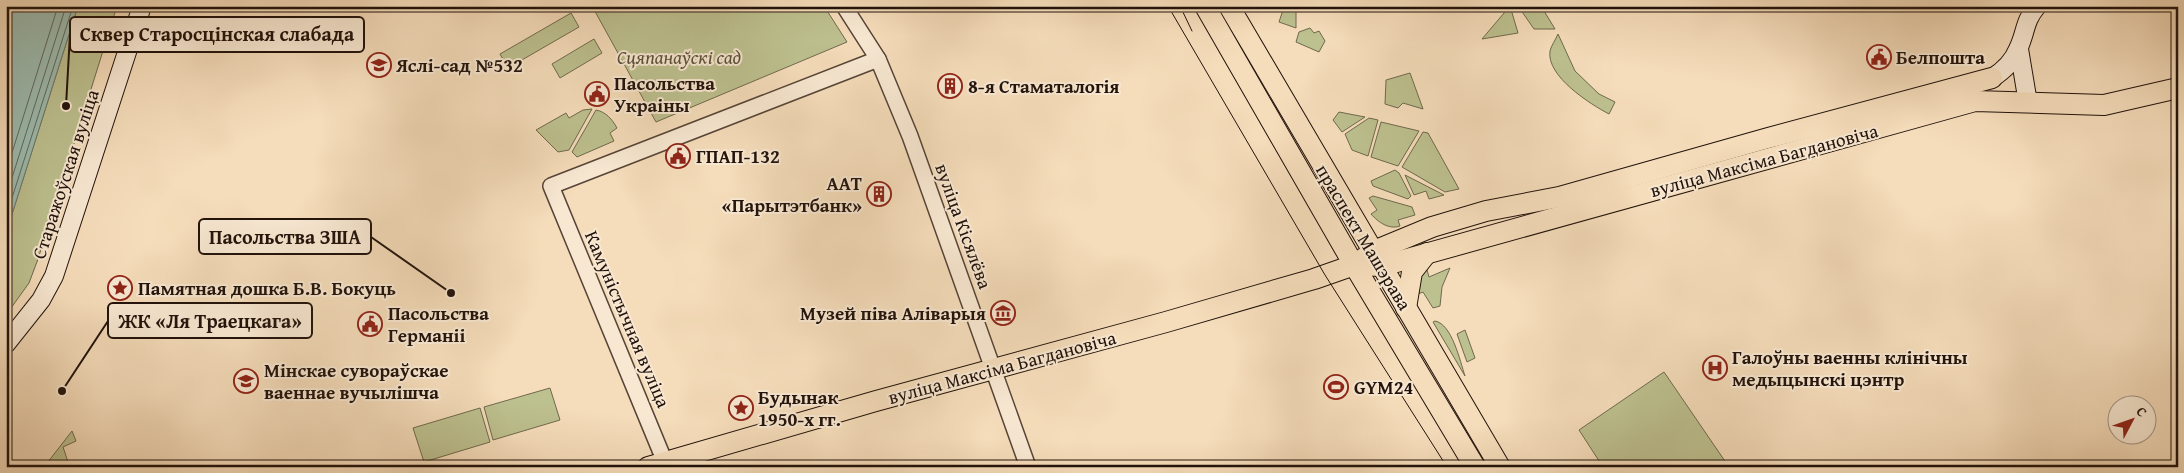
<svg xmlns="http://www.w3.org/2000/svg" width="2184" height="473" font-family="'Gentium Book Plus',serif">
<rect width="100%" height="100%" fill="#f5dcba"/>
<filter id="stains"><feTurbulence type="fractalNoise" baseFrequency=".004" numOctaves="4"/><feColorMatrix values="0 0 0 0 .2 0 0 0 0 .09 0 0 0 0 .02 0 0 0 .5 -.17"/></filter>
<radialGradient id="worn" r=".72"><stop offset=".6" stop-color="#630" stop-opacity="0"/><stop offset="1" stop-color="#630" stop-opacity=".3"/></radialGradient>
<g fill="#bdc08f" stroke="#6f694d">
<path d="M78,6H117L38,259L29,283L6,315V233Z"/>
<path d="M592,6H824L847,42L656,122Z"/>
<path d="M1296,6V28L1279,22L1284,7Z"/>
<path d="M1510,6L1518,33L1482,39Z"/>
<path d="M1518,6H1541L1555,29H1534Z"/>
<path d="M571,13L579,27L508,68L500,54Z"/>
<path d="M1310,28L1314,33L1319,31L1325,41L1319,52L1296,42L1299,32Z"/>
<path d="M1558,34L1575,71L1599,94L1615,102L1609,114C1590,104 1546,76 1550,51C1551,46 1556,39 1558,34Z"/>
<path d="M594,39L602,53L560,78L552,64Z"/>
<path d="M1410,73L1423,109L1403,103L1398,108L1385,104L1386,80Z"/>
<path d="M592,109L569,150L558,152L536,130L566,113L569,118L583,110Z"/>
<path d="M596,110C606,112 612,119 617,128L610,133L614,141L577,157L572,152Z"/>
<path d="M1339,112L1365,117L1342,132L1333,120Z"/>
<path d="M1369,118L1378,120L1368,156L1352,150L1345,134Z"/>
<path d="M1381,122L1419,131L1398,166L1371,157Z"/>
<path d="M1423,132L1428,133L1459,189L1445,192L1402,167Z"/>
<path d="M1395,170L1399,173L1411,196L1408,199L1373,186L1371,181Z"/>
<path d="M1405,175L1444,195L1429,199L1426,191L1414,195Z"/>
<path d="M1373,196L1412,207L1415,215L1398,220L1400,226C1389,230 1378,222 1371,214L1377,210L1369,198Z"/>
<path d="M1450,268L1442,287L1440,306L1433,308L1423,292L1418,294L1416,282L1423,272L1427,270L1429,277Z"/>
<path d="M1435,321C1452,324 1460,361 1465,376L1433,322Z"/>
<path d="M1465,330L1475,358L1467,362L1457,334Z"/>
<path d="M1664,372L1729,467H1603L1579,430Z"/>
<path d="M550,388L560,420L493,440L484,407Z"/>
<path d="M480,408L490,442L424,462L413,428Z"/>
<path d="M72,431L76,441L63,447L68,462L55,467H44Z"/>
</g>
<path fill="#9cbcb0" stroke="#6b786e" d="M6,6H78L6,233Z"/>
<g fill="none" stroke-linecap="round" stroke-linejoin="round">
<g stroke="#5e675e" stroke-width="1">
<path d="M6,172L58,6"/>
<path d="M6,197L66,6"/>
<path d="M6,217L73,6"/>
</g>
<defs>
<g id="tertiary">
<path d="M844,6L878,59L910,136L1028,467"/>
<path d="M667,467L551,186L878,59"/>
</g>
<g id="secondary">
<path d="M2019,49L2028,103"/>
<path d="M1992,78C2003,71 2013,62 2018,49C2026,33 2024,21 2037,6"/>
<path d="M6,344L41,300L54,276L142,6"/>
</g>
<g id="primary">
<path d="M1205,6L1354,265L1475,467"/>
<path d="M1229,6L1500,467"/>
<path d="M1354,265L1382,266L1975,101L2104,105L2178,88"/>
<path d="M1406,308L1412,272L1427,253"/>
<path d="M648,467L876,401L1166,322L1314,279L1354,265L1374,251L1432,227L1486,211L1559,197L1768,138L1992,78"/>
</g>
</defs>
<use href="#tertiary" stroke="#564437" stroke-width="18"/>
<use href="#secondary" stroke="#21120b" stroke-width="20"/>
<use href="#primary" stroke="#21120b" stroke-width="22"/>
<use href="#tertiary" stroke="#f8e8d2" stroke-width="15"/>
<use href="#secondary" stroke="#f8e8d2" stroke-width="18"/>
<use href="#primary" stroke="#f5dcba" stroke-width="20"/>
<g stroke="#21120b" stroke-width="1">
<path d="M1168,6L1325,275L1447,467"/>
<path d="M1180,6L1192,31"/>
</g>
</g>
<defs>
<symbol id="civic-ring" viewBox="-11 -11 22 22"><circle r="9.5" fill="#f8e8d2" stroke="#8f2418" stroke-width="1.5"/><path d="M-.6-6.5H3V-4.5H.6V-3L4-1V1h2V6H-6V1h2V-1L-.6-3ZM-1.2 2.5V6h2.4V2.5Z" fill="#8f2418"/></symbol>
<symbol id="school-ring" viewBox="-11 -11 22 22"><circle r="9.5" fill="#f8e8d2" stroke="#8f2418" stroke-width="1.5"/><path d="M0-5L7-2L0 1L-7-2ZM-4 1L0 2.5L4 1V4Q0 6-4 4Z" fill="#8f2418"/></symbol>
<symbol id="building-ring" viewBox="-11 -11 22 22"><circle r="9.5" fill="#f8e8d2" stroke="#8f2418" stroke-width="1.5"/><path d="M-4-6H4V6H1V3H-1V6H-4ZM-2.5-4.3h1.7v1.8h-1.7ZM.8-4.3h1.7v1.8H.8ZM-2.5-1h1.7V.8h-1.7ZM.8-1h1.7V.8H.8Z" fill="#8f2418"/></symbol>
<symbol id="sight-ring" viewBox="-11 -11 22 22"><circle r="9.5" fill="#f8e8d2" stroke="#8f2418" stroke-width="1.5"/><path d="M0-6L1.8-2.2L6-1.7L2.9 1.2L3.7 5.4L0 3.3L-3.7 5.4L-2.9 1.2L-6-1.7L-1.8-2.2Z" fill="#8f2418"/></symbol>
<symbol id="museum-ring" viewBox="-11 -11 22 22"><circle r="9.5" fill="#f8e8d2" stroke="#8f2418" stroke-width="1.5"/><path d="M0-6L6-3V-2H-6V-3ZM-5-1h2V3h-2ZM-1-1h2V3h-2ZM3-1h2V3H3ZM-6 4H6V6H-6Z" fill="#8f2418"/></symbol>
<symbol id="hospital-ring" viewBox="-11 -11 22 22"><circle r="9.5" fill="#f8e8d2" stroke="#8f2418" stroke-width="1.5"/><path d="M-5-5h3v3.5h4V-5h3V5h-3V1.5h-4V5h-3Z" fill="#8f2418"/></symbol>
<symbol id="university-ring" viewBox="-11 -11 22 22"><circle r="9.5" fill="#f8e8d2" stroke="#8f2418" stroke-width="1.5"/><path d="M0-5L7-2L0 1L-7-2ZM-4 1L0 2.5L4 1V4Q0 6-4 4Z" fill="#8f2418"/></symbol>
<symbol id="stadium-ring" viewBox="-11 -11 22 22"><circle r="9.5" fill="#f8e8d2" stroke="#8f2418" stroke-width="1.5"/><path d="M0-5a6.5 5 0 1 0 0 10a6.5 5 0 1 0 0-10ZM-3.5-1.8h7v3.6h-7Z" fill="#8f2418"/></symbol>
</defs>
<g fill-rule="evenodd">
<use href="#civic-ring" x="1865" y="43" width="28" height="28"/>
<use href="#school-ring" x="365" y="51" width="28" height="28"/>
<use href="#building-ring" x="936" y="72" width="28" height="28"/>
<use href="#civic-ring" x="583" y="80" width="28" height="28"/>
<use href="#civic-ring" x="664" y="142" width="28" height="28"/>
<use href="#building-ring" x="865" y="180" width="28" height="28"/>
<use href="#sight-ring" x="106" y="274" width="28" height="28"/>
<use href="#museum-ring" x="989" y="299" width="28" height="28"/>
<use href="#civic-ring" x="356" y="310" width="28" height="28"/>
<use href="#hospital-ring" x="1701" y="354" width="28" height="28"/>
<use href="#university-ring" x="232" y="367" width="28" height="28"/>
<use href="#stadium-ring" x="1322" y="373" width="28" height="28"/>
<use href="#sight-ring" x="727" y="394" width="28" height="28"/>
</g>
<g text-anchor="middle" dominant-baseline="central" stroke-width="4" stroke-linejoin="round" paint-order="stroke">
<g font-size="19" font-style="italic" fill="#584f39" stroke="#f8e8d2">
<text x="679" y="57">Сцяпанаўскі сад</text>
</g>
<g font-size="19" font-weight="bold" fill="#21120b" stroke="#f8e8d2" text-anchor="start">
<text x="1896" y="57">Белпошта</text>
<text x="396" y="65">Яслі-сад №532</text>
<text x="614" y="83">Пасольства<tspan x="614" dy="22">Украіны</tspan></text>
<text x="968" y="86">8-я Стаматалогія</text>
<text x="696" y="156">ГПАП-132</text>
<text x="862" y="183" text-anchor="end">ААТ<tspan x="862" dy="22">«Парытэтбанк»</tspan></text>
<text x="138" y="288">Памятная дошка Б.В. Бокуць</text>
<text x="388" y="313">Пасольства<tspan x="388" dy="22">Германіі</tspan></text>
<text x="986" y="313" text-anchor="end">Музей піва Аліварыя</text>
<text x="1732" y="357">Галоўны ваенны клінічны<tspan x="1732" dy="22">медыцынскі цэнтр</tspan></text>
<text x="264" y="370">Мінскае сувораўскае<tspan x="264" dy="22">ваеннае вучылішча</tspan></text>
<text x="1354" y="387">GYM24</text>
<text x="758" y="397">Будынак<tspan x="758" dy="22">1950-х гг.</tspan></text>
</g>
<g font-size="19" fill="#21120b" stroke="#f8e8d2">
<text transform="translate(1764 160) rotate(-15)">вуліца Максіма Багдановіча</text>
<text transform="translate(65 174) rotate(-72)">Старажоўская вуліца</text>
<text transform="translate(964 226) rotate(70)">вуліца Кісялёва</text>
<text transform="translate(1364 237) rotate(59)">праспект Машэрава</text>
<text transform="translate(628 319) rotate(67)">Камуністычная вуліца</text>
<text transform="translate(1002 367) rotate(-15)">вуліца Максіма Багдановіча</text>
</g>
</g>
<path fill="none" stroke="#21120b" stroke-width="2" d="M66 106L70 34M451 293L371 237M62 391L108 321"/>
<g fill="#21120b" stroke="#f8e8d2" stroke-width="2">
<circle cx="66" cy="106" r="5"/>
<circle cx="451" cy="293" r="5"/>
<circle cx="62" cy="391" r="5"/>
</g>
<g fill="#f8e8d2" stroke="#21120b" stroke-width="2">
<rect x="70" y="17" width="294" height="35" rx="5"/>
<rect x="199" y="219" width="172" height="35" rx="5"/>
<rect x="108" y="303" width="204" height="35" rx="5"/>
</g>
<g font-size="20" text-anchor="middle" font-weight="bold" fill="#21120b">
<text x="217" y="41">Сквер Старосцінская слабада</text>
<text x="285" y="244">Пасольства ЗША</text>
<text x="210" y="328">ЖК «Ля Траецкага»</text>
</g>
<rect width="2184" height="473" fill="none" stroke="#f5dcba" stroke-width="25"/>
<rect x="8" y="8" width="2169" height="458" fill="none" stroke="#21120b" stroke-width="2.5"/>
<rect x="12" y="12" width="2159" height="448" fill="none" stroke="#21120b"/>
<g transform="translate(2132 420) rotate(49)"><circle r="24" fill="#f8e8d2" stroke="#a29282"/>
<path d="M0-4L9 19L0 12L-9 19Z" fill="#8f2418"/>
<text y="-8" font-size="14" font-weight="bold" text-anchor="middle" fill="#21120b">С</text>
</g>
<rect width="100%" height="100%" filter="url(#stains)"/>
<rect width="100%" height="100%" fill="url(#worn)"/>
</svg>
